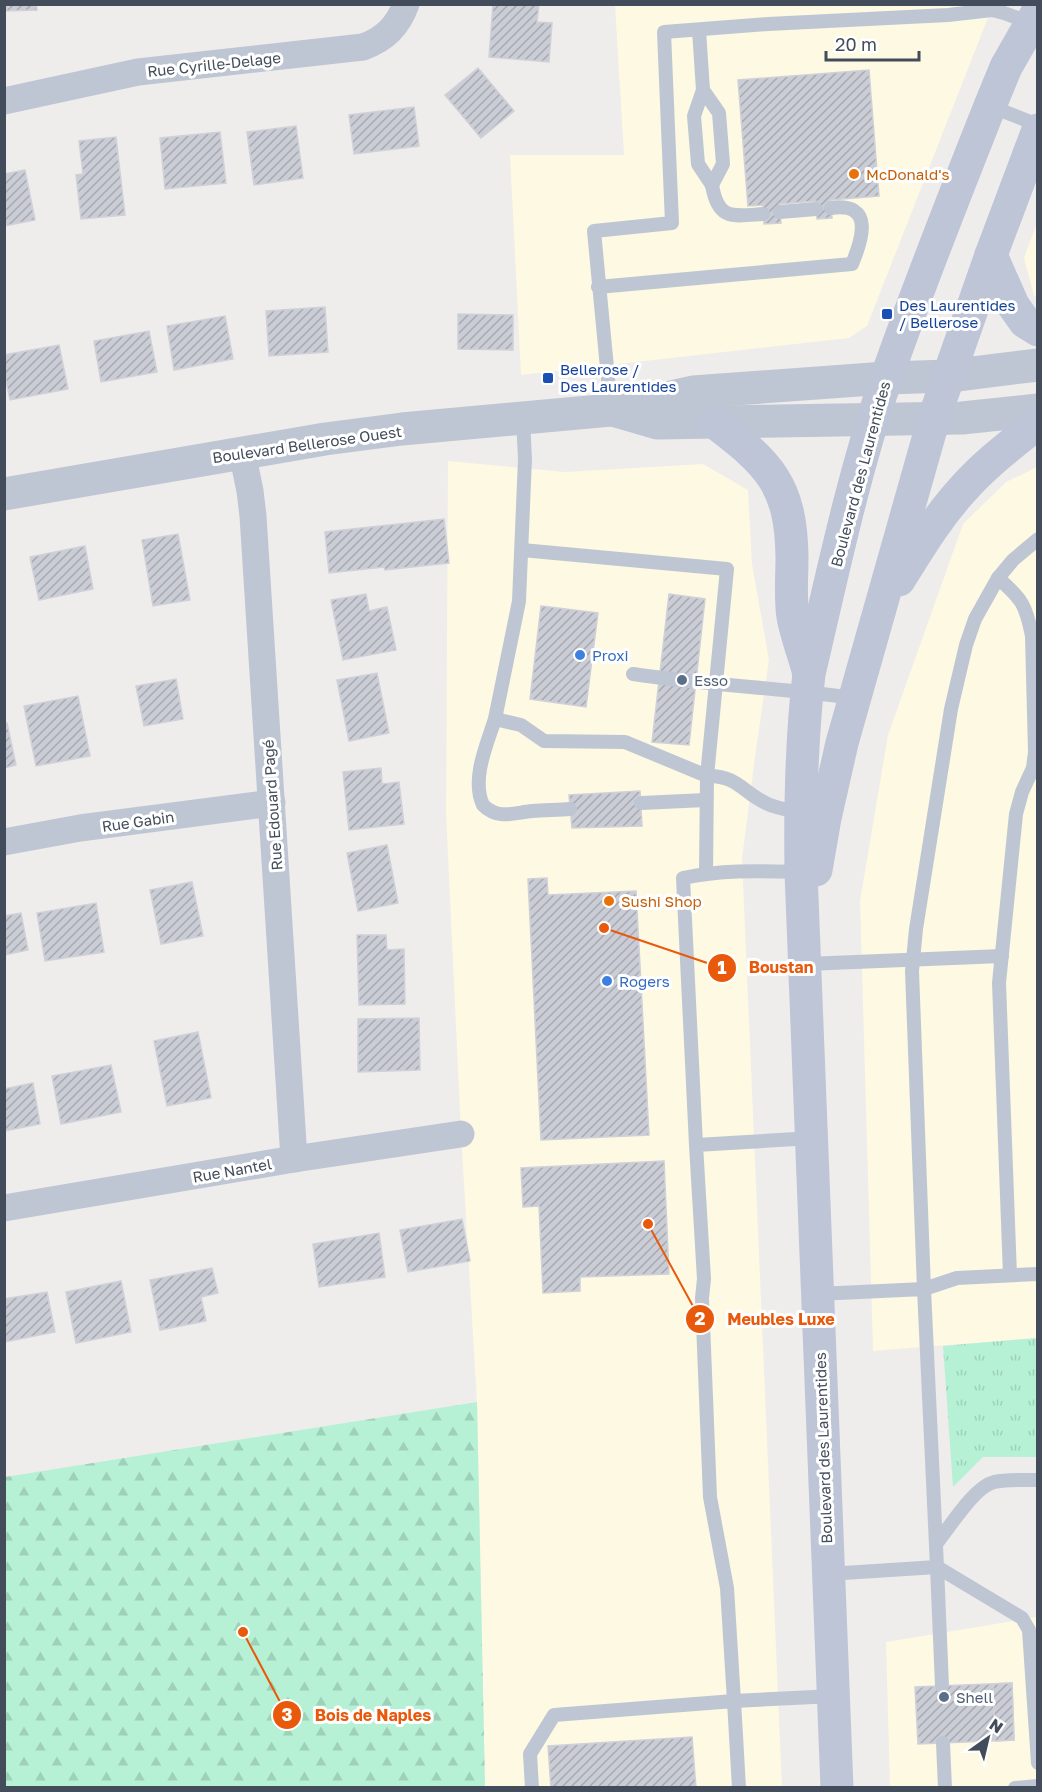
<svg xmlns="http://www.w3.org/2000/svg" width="1042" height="1792" font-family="'Golos Text',sans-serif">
<defs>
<pattern id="grass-tufts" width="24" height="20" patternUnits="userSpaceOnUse" patternTransform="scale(1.5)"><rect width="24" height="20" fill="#b6f1d6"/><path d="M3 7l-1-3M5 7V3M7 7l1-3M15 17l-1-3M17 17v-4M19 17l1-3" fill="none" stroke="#9ed0ba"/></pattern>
<pattern id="forest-firs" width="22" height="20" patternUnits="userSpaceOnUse" patternTransform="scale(1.5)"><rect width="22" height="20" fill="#b6f1d6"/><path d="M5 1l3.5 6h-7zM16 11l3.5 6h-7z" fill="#9ed0ba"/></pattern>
<pattern id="building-hatch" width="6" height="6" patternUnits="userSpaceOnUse" patternTransform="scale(1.5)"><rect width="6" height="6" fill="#cacdd5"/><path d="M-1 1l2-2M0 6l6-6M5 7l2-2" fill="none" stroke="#a6a9b0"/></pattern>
</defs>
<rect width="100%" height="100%" fill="#efecec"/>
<g fill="#fdf9e2">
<path d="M615,5H993L867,326L849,338L521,375L510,155H624Z"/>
<path d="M1037,223L1038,297H1037L1034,296L1024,258Z"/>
<path d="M448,461L565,472L703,464L748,490L752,564L769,660L755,757L742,859L782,1787H485L477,1402L461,1134L446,813Z"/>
<path d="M1037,467V1338L873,1351L860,901L888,735L963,524L1006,482Z"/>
<path d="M1037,1617V1787H890L886,1642Z"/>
</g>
<path fill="url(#grass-tufts)" d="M1037,1338V1457H983L953,1487L943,1346Z"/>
<path fill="url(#forest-firs)" d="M477,1402L485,1787H5V1477Z"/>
<g fill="url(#building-hatch)" stroke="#d0d1d8" stroke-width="1.5">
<path d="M4,4H36L37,10L4,11Z"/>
<path d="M493,4H539L537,22L552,23L549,62L489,57Z"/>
<path d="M478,68L514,111L481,138L445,95Z"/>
<path d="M869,70L879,196L830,200L832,218L817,219L816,201L779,204L781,223L764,224L763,205L748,206L738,80Z"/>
<path d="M414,107L419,146L354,154L349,115Z"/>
<path d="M296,126L303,178L254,185L247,132Z"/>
<path d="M220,132L226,183L165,189L160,138Z"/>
<path d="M116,137L125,215L81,219L76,175L83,174L79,141Z"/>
<path d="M25,170L35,220L4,226V174Z"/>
<path d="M325,307L328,352L269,356L266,311Z"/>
<path d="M458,314L513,315V350L458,349Z"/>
<path d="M225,316L233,359L174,370L167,326Z"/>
<path d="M149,331L157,372L101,382L94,341Z"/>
<path d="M59,345L68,389L10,400L4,371V355Z"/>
<path d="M444,519L449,563L385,570L384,567L329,573L325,532Z"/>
<path d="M178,534L190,600L153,606L142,540Z"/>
<path d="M85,546L93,589L39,600L30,557Z"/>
<path d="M366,594L369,611L387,607L396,650L343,660L331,600Z"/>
<path d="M669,594L705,599L689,745L652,742Z"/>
<path d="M541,606L598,613L586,707L530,699Z"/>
<path d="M377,673L389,733L349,741L337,680Z"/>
<path d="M176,679L183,719L144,726L136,686Z"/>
<path d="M78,696L90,756L36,766L24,706Z"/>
<path d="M7,723L16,765L4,768V724Z"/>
<path d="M381,768L382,784L399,782L404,824L349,830L343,772Z"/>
<path d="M640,791L642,826L572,828L569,795Z"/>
<path d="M387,845L398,903L358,911L347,853Z"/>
<path d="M547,878L548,895L636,891L649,1135L541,1140L528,879Z"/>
<path d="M192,882L203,936L161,944L150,890Z"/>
<path d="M96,903L104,952L45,961L37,913Z"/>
<path d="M21,913L28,950L4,955V916Z"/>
<path d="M357,935H386L387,950L404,949L405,1004L359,1005Z"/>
<path d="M419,1018L420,1070L358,1072V1019Z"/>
<path d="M198,1032L211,1098L167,1106L154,1041Z"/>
<path d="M111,1065L121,1112L61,1124L52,1076Z"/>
<path d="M33,1083L40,1124L4,1131V1089Z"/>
<path d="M664,1161L669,1274L580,1277V1291L543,1293L539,1206L523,1207L521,1168Z"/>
<path d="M462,1219L470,1261L408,1272L400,1230Z"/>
<path d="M379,1233L385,1277L319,1287L313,1244Z"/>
<path d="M212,1268L218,1293L201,1297L206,1321L160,1330L150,1280Z"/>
<path d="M121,1281L131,1332L76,1343L66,1292Z"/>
<path d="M47,1292L55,1332L4,1342V1299Z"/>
<path d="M1012,1683L1014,1740L918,1744L915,1687Z"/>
<path d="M1012,1683L1014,1740L995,1741L993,1684Z"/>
<path d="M692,1737L696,1788H551L548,1746Z"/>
</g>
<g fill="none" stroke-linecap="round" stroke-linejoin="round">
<g stroke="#bec6d3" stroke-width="14">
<path d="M699,30L703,90"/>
<path d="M703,90L719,113L723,164L712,185L698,164L694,116Z"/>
<path d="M990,106L1038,125"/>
<path d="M712,185C718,221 733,216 763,214"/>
<path d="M780,212L816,209"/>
<path d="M598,287L852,264C862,240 875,202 831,208"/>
<path d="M611,410L594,231L672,223L664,32L768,24L948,15L992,10L1004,13L1033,24"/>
<path d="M523,419L525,459L519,601L495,719L521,725L544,741L625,742L707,776C739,775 744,795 770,805C780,809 792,810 802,813"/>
<path d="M1038,539L1013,560L998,578L975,619L966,645L951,709L916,929L912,971L924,1289L957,1278L1038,1274"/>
<path d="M522,550L727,569L707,776L706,873"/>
<path d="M998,578C1022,599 1026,605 1032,636L1035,752L1033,768L1022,792L1016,814L999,983L1010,1275"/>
<path d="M633,674C707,685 781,688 854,698"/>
<path d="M495,719C487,744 471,779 483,805C498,820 513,813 532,811C545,810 558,810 570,809"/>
<path d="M641,803L706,800"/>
<path d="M806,964L1002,956"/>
<path d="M812,1138L696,1145L704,1279L702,1298L710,1497L727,1588L734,1701L834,1696"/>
<path d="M696,1145L683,878C723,869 763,871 803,872"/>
<path d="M817,1294L924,1289L937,1567L828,1574"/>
<path d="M936,1544C950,1527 974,1487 994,1482C1008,1479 1024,1480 1038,1480"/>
<path d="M937,1567L1022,1618L1029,1630L1038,1763"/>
<path d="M937,1567L942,1686"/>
<path d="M943,1743L945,1788"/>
<path d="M532,1788L530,1754L554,1715L734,1701L739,1788"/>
<path d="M1015,1788L1038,1786"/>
</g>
<g stroke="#bec6d3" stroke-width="27">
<path d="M4,101L138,72L363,47C385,39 398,26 406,4"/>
<path d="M242,452L250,491L253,516L294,1159"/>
<path d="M4,842L80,828L272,803"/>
<path d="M4,1208L294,1159L461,1134"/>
</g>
<g stroke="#bec6d3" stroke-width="33">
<path d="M616,411L657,423L962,418L1038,410"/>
<path d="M4,494L325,439L402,429L611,410L693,392L886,378L949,376L1038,365"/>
</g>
<g stroke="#bdc5d7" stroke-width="33">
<path d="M991,255L1013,305L1025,322L1038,330"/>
<path d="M714,422C769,464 791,484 792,557C792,576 790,598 793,617C796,634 803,652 808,670"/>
<path d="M899,580C919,548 938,516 964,488C986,463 1012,444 1038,423"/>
<path d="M816,870L825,818L842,743L934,418L991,255L1038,130"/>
<path d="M837,1788L801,872C800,804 801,742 809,674C832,576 853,475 886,379C918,287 954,197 990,106L1006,67L1038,11"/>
</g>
</g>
<g fill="#e8710a" stroke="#fff" stroke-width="2">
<circle cx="854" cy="174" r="6"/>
<circle cx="609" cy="901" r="6"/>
</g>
<g fill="#1a4fb4" stroke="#fff" stroke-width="2">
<rect x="881" y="308" width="12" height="12" rx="3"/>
<rect x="542" y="372" width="12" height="12" rx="3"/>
</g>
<g fill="#3f7fe0" stroke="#fff" stroke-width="2">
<circle cx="580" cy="655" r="6"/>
<circle cx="607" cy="981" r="6"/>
</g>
<g fill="#5c6f8a" stroke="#fff" stroke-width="2">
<circle cx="682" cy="680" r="6"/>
<circle cx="944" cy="1697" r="6"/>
</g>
<g text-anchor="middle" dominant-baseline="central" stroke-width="6" stroke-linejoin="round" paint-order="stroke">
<g font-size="15" fill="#434c5a" stroke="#fff">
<text transform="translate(214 64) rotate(-6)">Rue Cyrille-Delage</text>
<text transform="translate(307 444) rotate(-8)">Boulevard Bellerose Ouest</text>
<text transform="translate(860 474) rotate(-75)">Boulevard des Laurentides</text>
<text transform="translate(272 805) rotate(-94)">Rue Edouard Pagé</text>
<text transform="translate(138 821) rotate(-8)">Rue Gabin</text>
<text transform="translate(232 1170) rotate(-10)">Rue Nantel</text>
<text transform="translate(823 1448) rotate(-92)">Boulevard des Laurentides</text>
</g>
<g font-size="15" fill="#c56008" stroke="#fff" text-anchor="start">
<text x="866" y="174">McDonald's</text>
<text x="621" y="901">Sushi Shop</text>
</g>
<g font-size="15" fill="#164399" stroke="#fff" text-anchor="start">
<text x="899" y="305">Des Laurentides<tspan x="899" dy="17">/ Bellerose</tspan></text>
<text x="560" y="369">Bellerose /<tspan x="560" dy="17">Des Laurentides</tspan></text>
</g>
<g font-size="15" fill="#366cbe" stroke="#fff" text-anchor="start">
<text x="592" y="655">Proxi</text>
<text x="619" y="981">Rogers</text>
</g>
<g font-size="15" fill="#4e5e75" stroke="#fff" text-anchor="start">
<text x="694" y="680">Esso</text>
<text x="956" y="1697">Shell</text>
</g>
</g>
<path fill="none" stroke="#e8590c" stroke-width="2" d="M604 928L722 968M648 1224L700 1319M243 1632L287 1715"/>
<g fill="#e8590c" stroke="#fff" stroke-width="2">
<circle cx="604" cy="928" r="6"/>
<circle cx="648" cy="1224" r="6"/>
<circle cx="243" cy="1632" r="6"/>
<circle cx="722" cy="968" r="15"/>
<circle cx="700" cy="1319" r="15"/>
<circle cx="287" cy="1715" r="15"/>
</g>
<g font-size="18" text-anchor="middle" font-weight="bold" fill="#fff">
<text x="722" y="974">1</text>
<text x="700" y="1325">2</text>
<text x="287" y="1721">3</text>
</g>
<g font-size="16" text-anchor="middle" font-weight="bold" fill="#e8590c" stroke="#fff" stroke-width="6" stroke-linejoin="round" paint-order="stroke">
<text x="781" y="973">Boustan</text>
<text x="781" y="1325">Meubles Luxe</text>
<text x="373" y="1721">Bois de Naples</text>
</g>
<rect width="1042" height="1792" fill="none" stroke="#434c5a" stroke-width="12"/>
<g transform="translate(988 1738) rotate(34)" stroke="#ffffff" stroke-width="4.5" paint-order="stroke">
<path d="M0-4.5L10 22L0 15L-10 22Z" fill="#434c5a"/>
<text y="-9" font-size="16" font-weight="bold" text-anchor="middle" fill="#434c5a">N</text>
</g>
<path d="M826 51v9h93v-9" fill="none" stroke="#434c5a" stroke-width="3"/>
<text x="835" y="51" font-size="18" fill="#434c5a" stroke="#ffffff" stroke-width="4.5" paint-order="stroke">20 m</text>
</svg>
